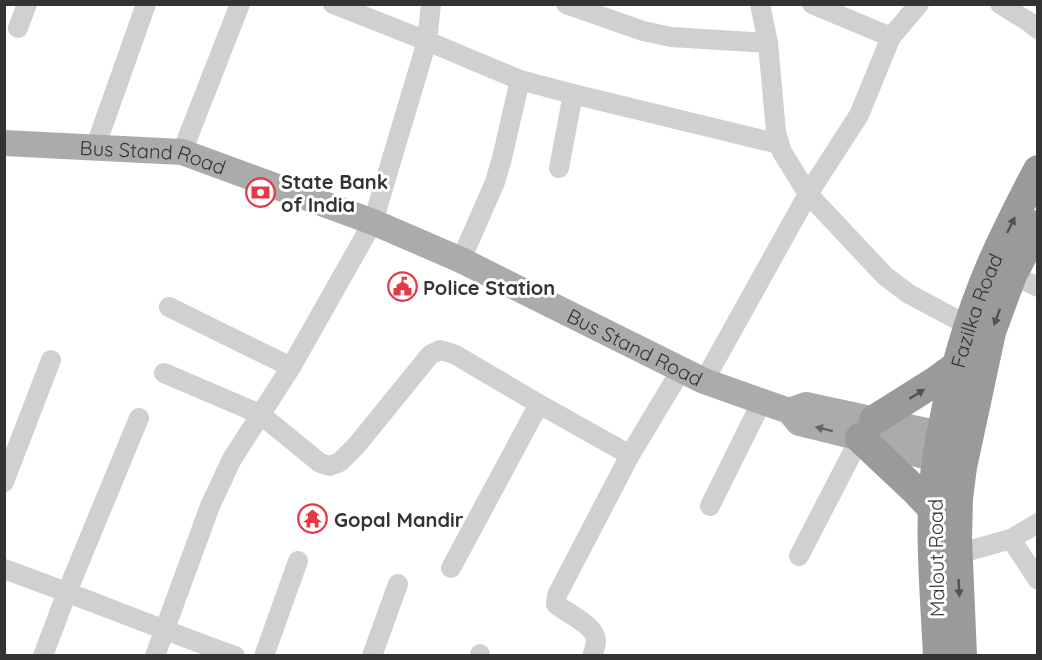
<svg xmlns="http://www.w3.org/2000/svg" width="1042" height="660" font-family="Quicksand,sans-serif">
<rect width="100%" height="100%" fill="#fff"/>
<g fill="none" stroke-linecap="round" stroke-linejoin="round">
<g stroke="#d0d0d0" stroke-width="20">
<path d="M333,4L427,41L520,80L573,94L779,144"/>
<path d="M566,4L643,31L671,37L768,43"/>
<path d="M812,4L891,37L919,4"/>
<path d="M1000,4L1029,22L1038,29"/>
<path d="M18,28L27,4"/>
<path d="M891,37L859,115L808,194L885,276L909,294L969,326"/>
<path d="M95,148L146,4"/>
<path d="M182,152L240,4"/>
<path d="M559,168L573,94"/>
<path d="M461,260L495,182L502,158L520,80"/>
<path d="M1012,275L1038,287"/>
<path d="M169,307L291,367"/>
<path d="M164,373L260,414L320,463L330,466L340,462L356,446L430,355L440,350L454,354L539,404L630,455"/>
<path d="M704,381L808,194L782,152L776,132L768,43L760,4"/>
<path d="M4,482L51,360"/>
<path d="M710,506L762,401"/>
<path d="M1011,539L1038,523"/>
<path d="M957,554L1011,539L1038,580"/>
<path d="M799,556L860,438"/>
<path d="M451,568L539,404"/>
<path d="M4,569C82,597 157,628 235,656"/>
<path d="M43,656L67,592L139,418"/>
<path d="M155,656L210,506L232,459L291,367L373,222L427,41L431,4"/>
<path d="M264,656L298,561"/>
<path d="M372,656L398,584"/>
<path d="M480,656V654"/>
<path d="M592,656C594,651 596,645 596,641C596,625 567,614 556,604L557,595L630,455L681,370"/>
</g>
<g stroke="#ababab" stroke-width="26">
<path id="s1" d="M4,143L182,152L373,222L461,260L704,381L789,411L799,423L860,438L956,465"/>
<path d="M789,411L806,405L959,438"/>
</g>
<g stroke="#9a9a9a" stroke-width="30">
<path d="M874,420L936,381L958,365"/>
<path d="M860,438L915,490L934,510"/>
<path id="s2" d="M938,656C935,591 928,523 937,459C948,392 966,323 993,261C1007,230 1022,200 1038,170"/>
<path d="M962,656L957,538L958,498L962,467L991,332L1012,275L1038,225"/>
</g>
</g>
<defs><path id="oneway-solid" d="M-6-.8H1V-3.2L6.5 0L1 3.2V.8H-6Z" transform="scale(1.5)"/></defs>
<g fill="#525252">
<use href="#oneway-solid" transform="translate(1011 225) rotate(-64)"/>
<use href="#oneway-solid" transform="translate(997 317) rotate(110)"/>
<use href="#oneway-solid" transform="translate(917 394) rotate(-32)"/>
<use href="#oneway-solid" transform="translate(959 588) rotate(87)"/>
</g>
<use fill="#636363" href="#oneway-solid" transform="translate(824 429) rotate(-166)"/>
<defs>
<symbol id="bank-ring" viewBox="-11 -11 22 22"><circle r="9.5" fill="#fff" stroke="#e63946" stroke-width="1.5"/><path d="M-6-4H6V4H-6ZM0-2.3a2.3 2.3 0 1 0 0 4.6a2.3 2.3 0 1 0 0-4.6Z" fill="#e63946"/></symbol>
<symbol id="civic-ring" viewBox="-11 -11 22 22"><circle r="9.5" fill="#fff" stroke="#e63946" stroke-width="1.5"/><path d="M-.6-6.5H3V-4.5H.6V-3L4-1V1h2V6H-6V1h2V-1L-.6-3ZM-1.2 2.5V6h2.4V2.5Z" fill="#e63946"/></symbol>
<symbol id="temple-ring" viewBox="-11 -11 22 22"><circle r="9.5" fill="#fff" stroke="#e63946" stroke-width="1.5"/><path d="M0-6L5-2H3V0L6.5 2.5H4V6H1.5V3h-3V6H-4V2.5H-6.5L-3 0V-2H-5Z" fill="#e63946"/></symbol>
</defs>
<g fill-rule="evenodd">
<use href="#bank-ring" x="244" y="176" width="33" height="33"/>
<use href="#civic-ring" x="386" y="270" width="33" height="33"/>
<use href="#temple-ring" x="296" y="502" width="33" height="33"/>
</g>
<g text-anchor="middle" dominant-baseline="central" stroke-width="6" stroke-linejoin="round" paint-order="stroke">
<g font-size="20" fill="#333" stroke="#fff">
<text stroke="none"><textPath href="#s1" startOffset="150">Bus Stand Road</textPath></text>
<text stroke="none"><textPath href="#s2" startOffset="351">Fazilka Road</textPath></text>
<text stroke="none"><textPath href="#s1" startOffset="672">Bus Stand Road</textPath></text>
<text transform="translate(936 558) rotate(-91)">Malout Road</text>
</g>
<g font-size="20" font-weight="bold" fill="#333" stroke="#fff" text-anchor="start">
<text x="281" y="181">State Bank<tspan x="281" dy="23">of India</tspan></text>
<text x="423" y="287">Police Station</text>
<text x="334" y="519">Gopal Mandir</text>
</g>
</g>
<rect width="1042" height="660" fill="none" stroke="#333333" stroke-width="12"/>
</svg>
